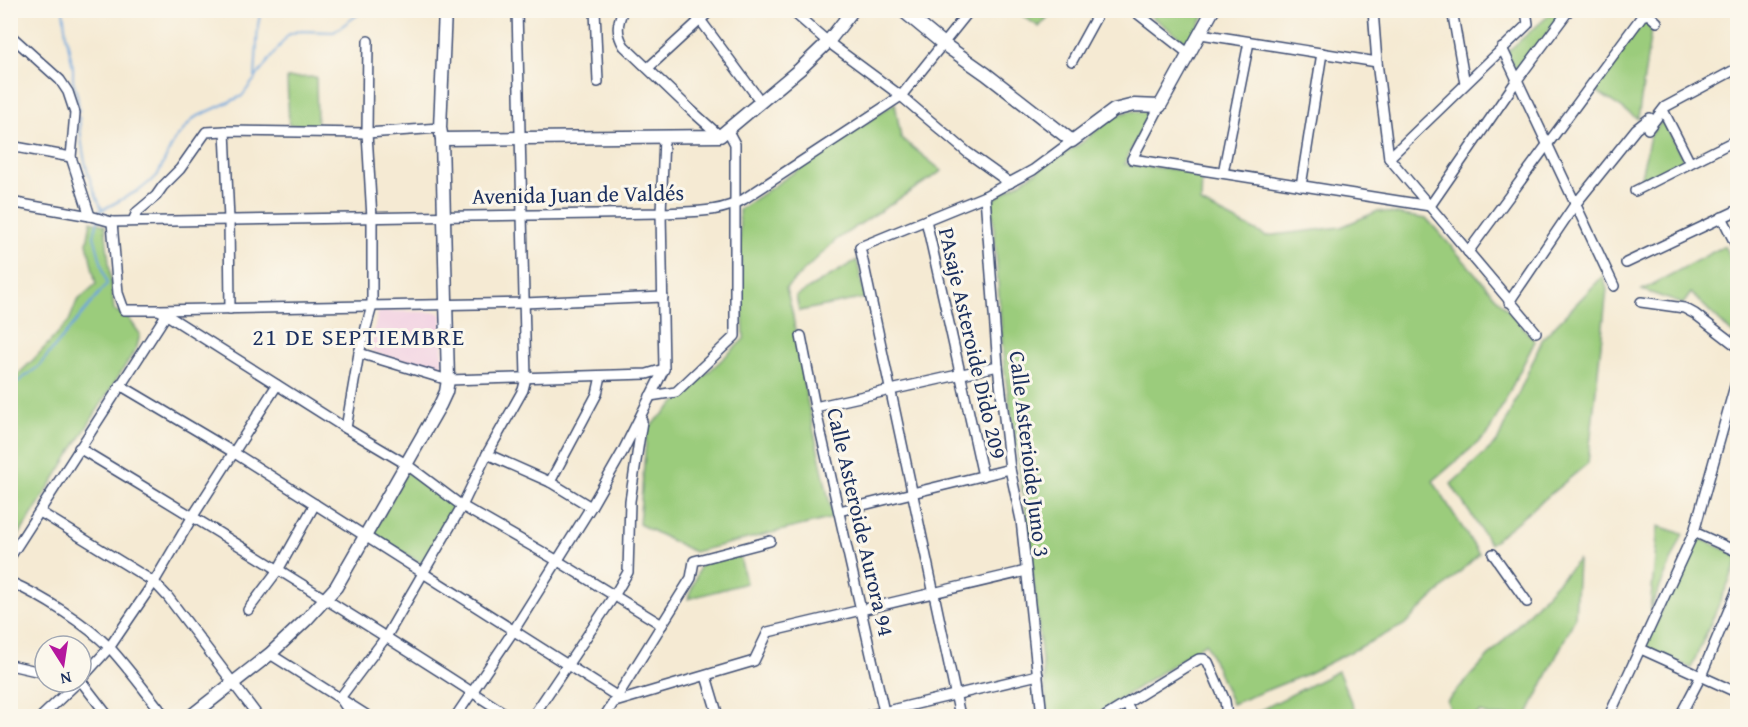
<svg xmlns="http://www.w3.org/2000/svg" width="1748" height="727" font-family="'Gentium Book Plus',serif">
<rect width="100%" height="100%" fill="#fbf7ec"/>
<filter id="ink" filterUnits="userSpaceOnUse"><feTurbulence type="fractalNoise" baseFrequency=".0167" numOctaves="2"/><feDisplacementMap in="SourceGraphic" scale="12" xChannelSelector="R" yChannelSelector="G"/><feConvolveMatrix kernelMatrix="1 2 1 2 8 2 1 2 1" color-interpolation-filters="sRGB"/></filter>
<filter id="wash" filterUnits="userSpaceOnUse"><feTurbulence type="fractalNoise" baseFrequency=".008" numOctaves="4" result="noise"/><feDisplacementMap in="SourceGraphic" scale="24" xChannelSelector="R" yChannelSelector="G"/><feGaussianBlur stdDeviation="1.35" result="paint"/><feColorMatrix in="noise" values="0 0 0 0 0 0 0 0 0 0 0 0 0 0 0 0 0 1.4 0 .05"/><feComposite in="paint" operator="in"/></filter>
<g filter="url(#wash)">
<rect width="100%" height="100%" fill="#f5ead3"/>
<path fill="#f2d0e2" d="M384,311L437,312L442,315L443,369L439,373L373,352L370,347L378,312Z"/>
<g fill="#9bcc7c" stroke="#5b7e6d" stroke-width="1.5">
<path d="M1016,11H1053L1039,27Z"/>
<path d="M1144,11H1207L1188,43Z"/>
<path d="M1554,11H1563L1518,75L1507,52Z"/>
<path d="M1645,20L1652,24L1638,119L1593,89Z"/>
<path d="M316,77L317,125H289L287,78Z"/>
<path d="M895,103L901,138L942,171L837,239L786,288L792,311L807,400L833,518L694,552L639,524L647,429L744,339L739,210Z"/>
<path d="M1130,111L1150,112L1124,164L1202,172L1201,203L1266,236L1341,227L1378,211L1427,219L1535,341L1488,434L1433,481L1479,554L1404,625L1307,674L1232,704L1206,643L1094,716H1048L1027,521L1004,366L992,200L1080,144L1115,116Z"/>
<path d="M1663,120L1684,161L1640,181L1650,136Z"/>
<path d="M91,221L105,225L114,310L128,317L140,334L137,347L11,548V381L34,359L69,321L77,301L96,284L87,243Z"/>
<path d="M1724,246L1737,271V338L1691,293L1683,304L1642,290Z"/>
<path d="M857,260L865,298L799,311L796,296Z"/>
<path d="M1603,276L1607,289L1588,463L1490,544L1451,484L1497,442L1543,338Z"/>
<path d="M407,471L457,507L424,565L373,534Z"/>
<path d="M1658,526L1683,534L1650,610Z"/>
<path d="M1694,536L1737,555V563L1691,668L1645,648Z"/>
<path d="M739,552L746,583L688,599L702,561Z"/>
<path d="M1578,560L1575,618L1527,716H1490L1481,712L1474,716H1453L1447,701Z"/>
<path d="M1338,671L1357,716H1249Z"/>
</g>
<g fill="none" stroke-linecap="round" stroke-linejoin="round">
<g stroke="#6ea5dc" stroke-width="2">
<path d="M63,10L66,35L73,67V81L77,95L79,111"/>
<path d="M255,78L258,25L261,10"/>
<path d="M79,117C82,154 86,175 102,209"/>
<path d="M99,215L100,211L141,189L157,176L174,141L194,118L242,96L288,35L298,31L334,32L364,10"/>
<path d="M10,382L15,384L38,367L107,284L94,236L98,220"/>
</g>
</g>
</g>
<g filter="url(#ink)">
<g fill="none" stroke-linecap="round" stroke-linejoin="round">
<defs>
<g id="minor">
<path d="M595,10L598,82"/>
<path d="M623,10C617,24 616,33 624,46L692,111L720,136"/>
<path d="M690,10L701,21L761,102"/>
<path d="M791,10L828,42L901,96L968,153L1010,183"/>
<path d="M1133,10L1189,54"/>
<path d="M1373,10L1377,62L1389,158L1536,332"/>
<path d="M1452,10L1465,84"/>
<path d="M1201,34L1377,62"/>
<path d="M10,35L60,80L68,92L75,113L71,157L90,216"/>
<path d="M1502,48L1614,286"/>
<path d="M1072,61L1100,10"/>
<path d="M648,68L711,10"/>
<path d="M1160,106L1132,159L1430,206L1517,80L1569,10"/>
<path d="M1663,110L1690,163"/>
<path d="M1648,129L1665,107L1738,68"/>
<path d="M225,131L229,220L230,309"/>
<path d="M10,146L71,157"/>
<path d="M1389,158L1528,24L1526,10"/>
<path d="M1223,173L1249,42"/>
<path d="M1301,186L1322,53"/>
<path d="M1635,191L1738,139"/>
<path d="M985,196L998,366L1010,469L1021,520L1042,716"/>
<path d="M10,202L90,216L112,222L661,213C690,211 719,214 744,199L901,96L970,10"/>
<path d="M1722,217L1738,249"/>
<path d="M926,220L983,476"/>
<path d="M133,221L137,212L156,196L163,186L180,169L206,132L225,131L367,133L440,128"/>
<path d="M112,222L118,293L124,310H159L524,303L663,297"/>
<path d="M1468,252L1642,16L1648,14L1657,22"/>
<path d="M1626,263L1738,210"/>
<path d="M1509,302L1574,206L1636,129L1650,118"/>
<path d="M1641,302L1684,308L1695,314L1738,347"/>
<path d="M159,310L342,426L406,464L462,506L558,561L662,625"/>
<path d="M801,336L815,407L885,716"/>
<path d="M359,353L448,380L647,374L664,369"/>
<path d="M120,385L233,452L618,697"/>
<path d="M650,396L676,392L735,336V144L727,129"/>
<path d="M815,407L998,366"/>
<path d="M346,428L359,353L372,306V218L367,133L368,41"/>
<path d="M79,448C224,535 367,624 509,716"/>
<path d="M487,454L550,482L591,507"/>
<path d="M550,482L597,394L601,376"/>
<path d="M839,511L1010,469"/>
<path d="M40,512L154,582L168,597L258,716"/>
<path d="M1694,532L1738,552"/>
<path d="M1493,554L1527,602"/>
<path d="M10,557L166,315"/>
<path d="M10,582C42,596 86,624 110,648C130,670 147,694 165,716"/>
<path d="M248,610L278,570L315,504"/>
<path d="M1641,649L1738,693"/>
<path d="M270,654L368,716"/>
<path d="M10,665L45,673"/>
<path d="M706,676L718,716"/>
<path d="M81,679L109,648L154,582L193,516L277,385"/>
<path d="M81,681L108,716"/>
<path d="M615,702L754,661L768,632L1026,571"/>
<path d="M1126,704L1133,716"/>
<path d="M42,716L78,682"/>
<path d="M352,716L340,698L386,637L462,506L487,454L523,390L526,378L517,10"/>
<path d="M456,716L514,630L591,507L623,451L664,369L661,213L664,137"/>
<path d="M533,716L614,596L628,572L630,501L642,421"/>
<path d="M605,716L691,578L694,561L770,541"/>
<path d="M866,716L1038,675"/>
<path d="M960,716L860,247L985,196L1033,170L1072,141"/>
<path d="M1106,716L1192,663L1199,659H1204L1208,662L1225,701L1227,716"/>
<path d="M1609,716L1694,532L1738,375"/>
<path d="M1680,716L1701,676L1738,588"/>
</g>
<g id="tertiary">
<path d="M902,10L942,43L986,74L1072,141L1114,110L1134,105L1160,106L1213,10"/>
<path d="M442,139L720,136L800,69L828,42L853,10"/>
<path d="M191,716L270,654L306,620L336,587L440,405L446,392L448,380L442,139L440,128L445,10"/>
</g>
</defs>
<use href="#minor" stroke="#3c4b70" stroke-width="12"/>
<use href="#tertiary" stroke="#3c4b70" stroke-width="15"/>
<use href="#minor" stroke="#fff" stroke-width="9"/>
<use href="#tertiary" stroke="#fff" stroke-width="12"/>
</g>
</g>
<g text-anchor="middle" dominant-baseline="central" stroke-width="6" stroke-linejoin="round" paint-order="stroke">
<g font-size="22" fill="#1b2f5e" stroke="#fbf7ec">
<text transform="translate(578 194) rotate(-1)">Avenida Juan de Valdés</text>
<text transform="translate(973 343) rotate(77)">PAsaje Asteroide Dido 209</text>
<text transform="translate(1030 454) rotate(83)">Calle Asterioide Juno 3</text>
<text transform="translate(861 522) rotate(77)">Calle Asteroide Aurora 94</text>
</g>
<g font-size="24" letter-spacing="1.5" fill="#1b2f5e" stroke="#fbf7ec">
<text x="359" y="336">21 DE SEPTIEMBRE</text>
</g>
</g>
<rect width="1748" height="727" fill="none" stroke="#fbf7ec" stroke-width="36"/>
<g transform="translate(63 664) rotate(168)"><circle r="28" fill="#fbf7ec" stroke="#a1a7b3" stroke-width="1.5"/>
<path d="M0-4.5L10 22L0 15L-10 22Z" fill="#b5179e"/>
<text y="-9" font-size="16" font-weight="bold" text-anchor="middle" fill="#1b2f5e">N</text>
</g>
</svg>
